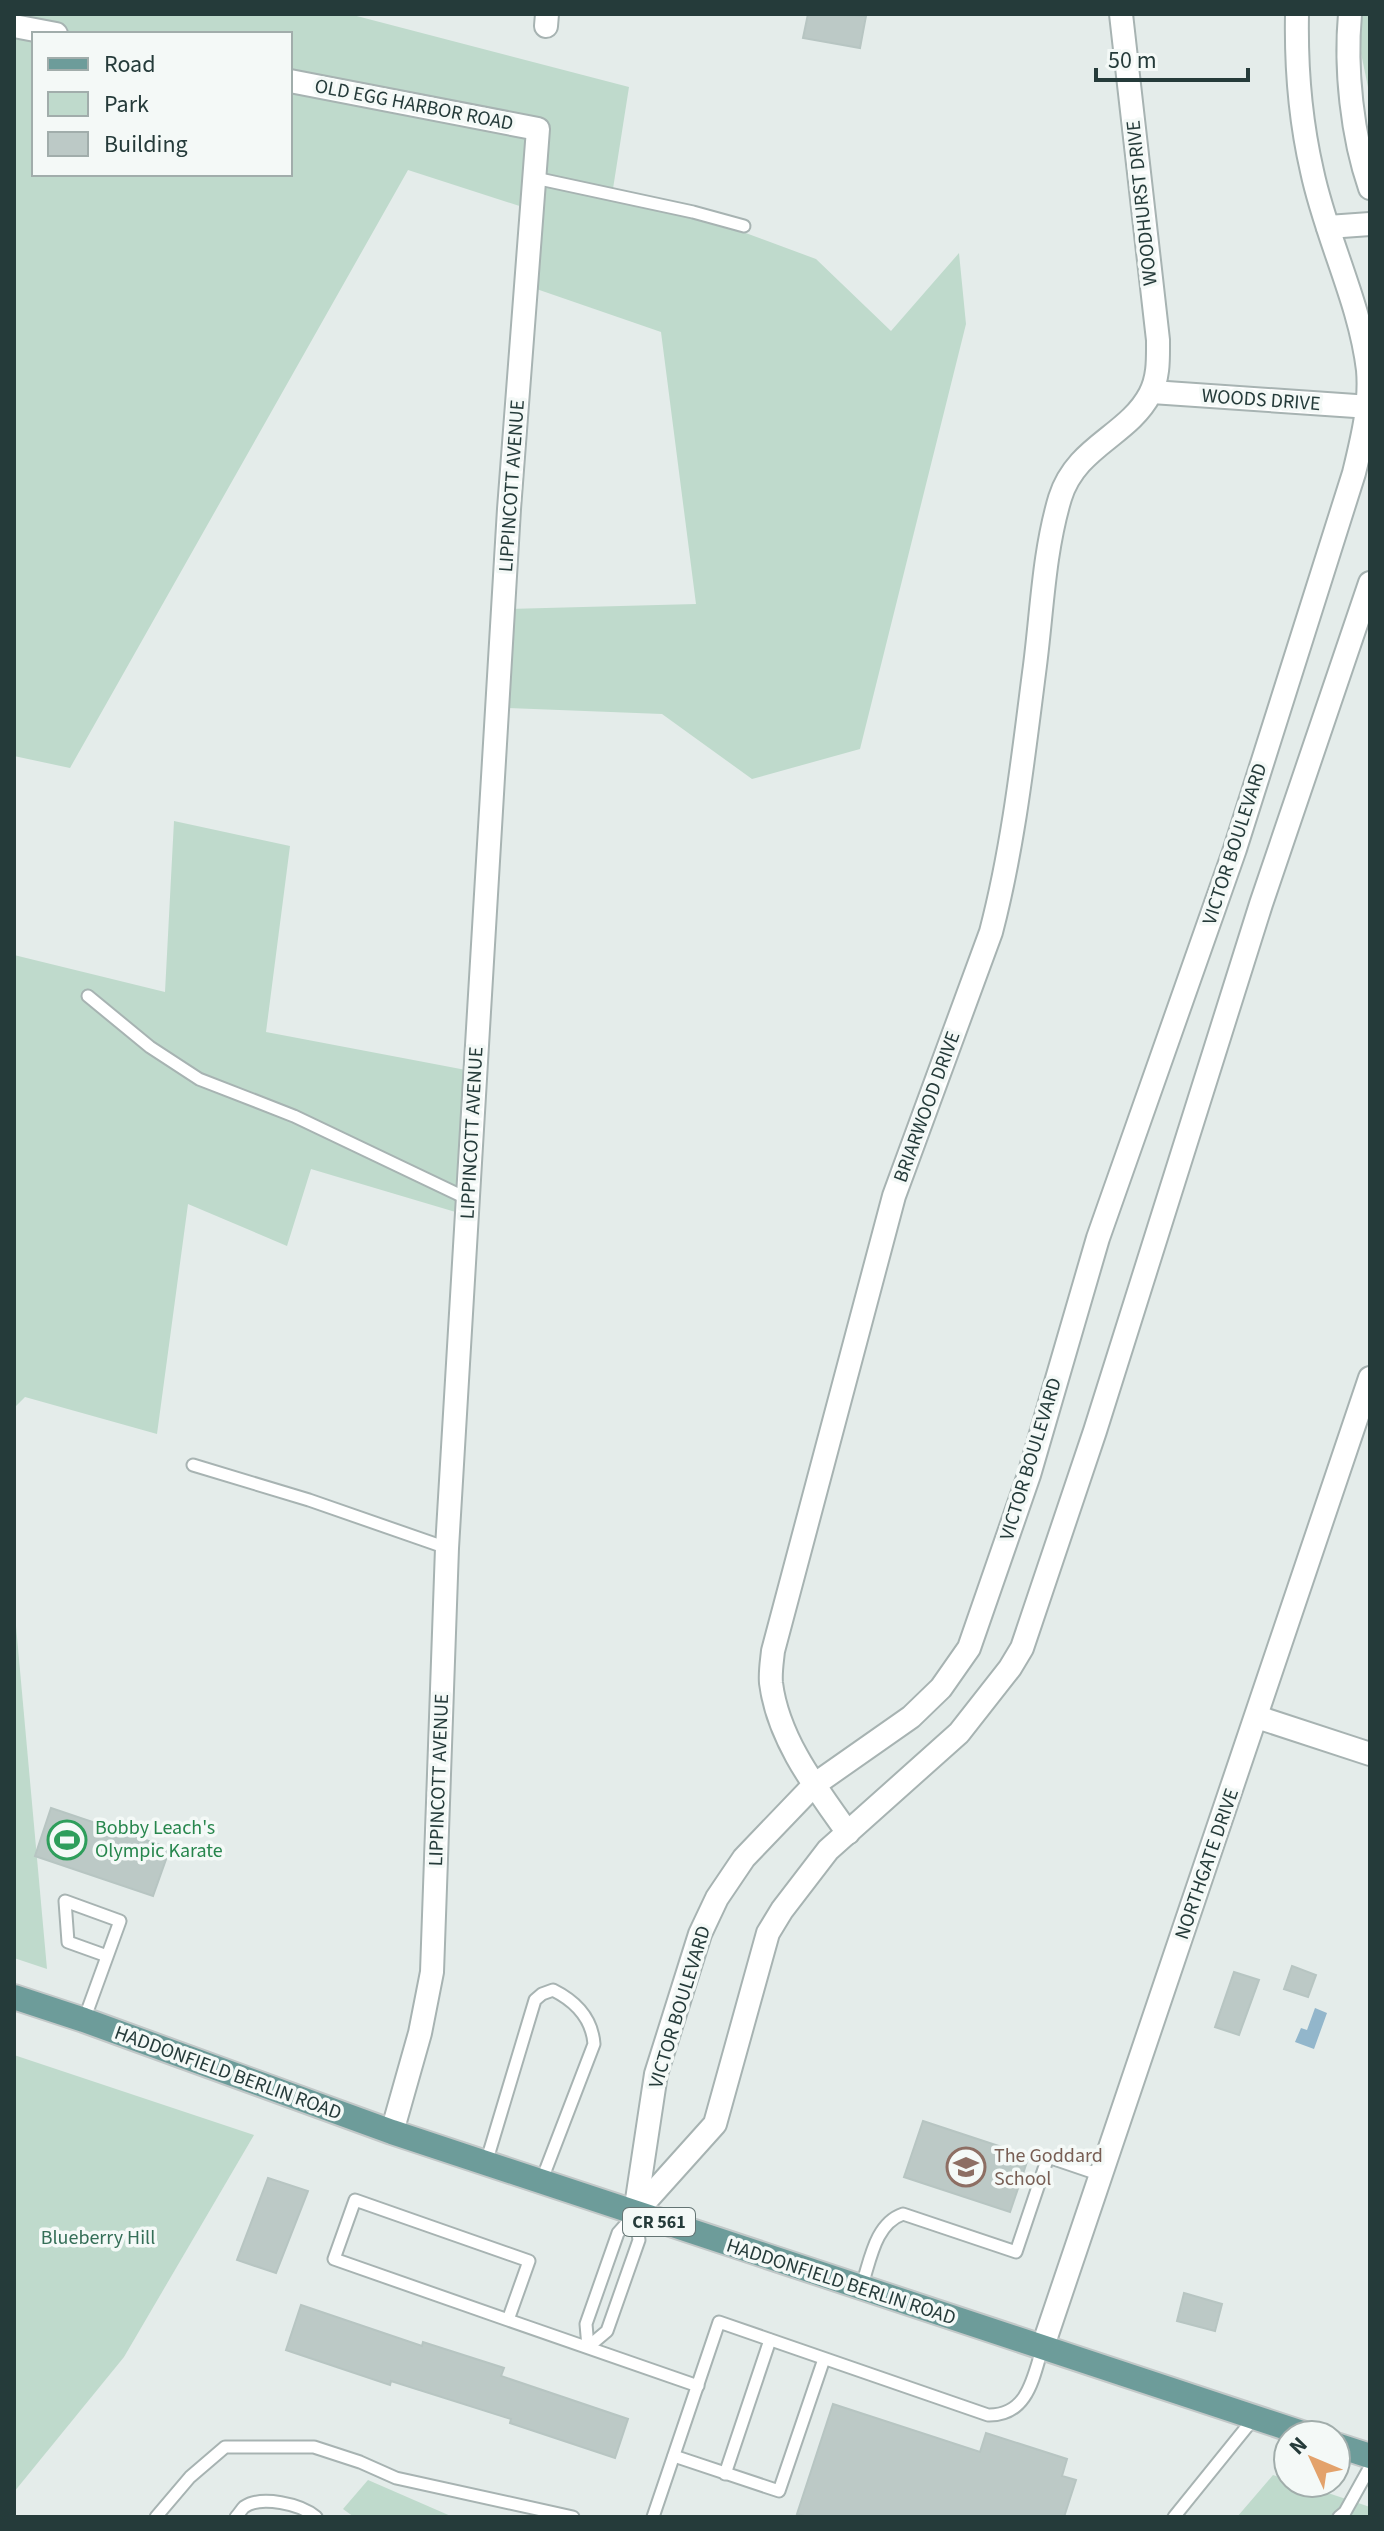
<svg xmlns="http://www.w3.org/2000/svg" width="1384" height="2531" font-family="'Source Sans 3',sans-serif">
<rect width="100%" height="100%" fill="#e4ecea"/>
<g fill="#bfdacc" fill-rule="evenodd">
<path d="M14,14H349L629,87L612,195L713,221L816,259L891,331L959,253L966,324L860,749L752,779L662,714L506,708L507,609L696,604L661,332L522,284L532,210L408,170L70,768L14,756ZM34,34H290V174H34Z"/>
<path d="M1353,14H1370V97Z"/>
<path d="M174,821L290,846L266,1032L487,1074L479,1219L311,1169L287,1246L188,1204L157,1434L25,1397L14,1408V955L165,992Z"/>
<path d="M14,1604L47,1969L14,1958Z"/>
<path d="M14,2055L254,2135L124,2357L14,2492Z"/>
<path d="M1273,2475L1288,2480V2483H1298L1370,2507V2517H1237Z"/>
<path d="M368,2480L453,2517H354L343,2509Z"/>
</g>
<path fill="#92b6cb" d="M1315,2008L1327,2013L1314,2049L1295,2042L1301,2028L1307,2030Z"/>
<g fill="#bcc9c6" stroke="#b7c5c2" stroke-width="2">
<path d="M808,14L866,16L860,48L803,38Z"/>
<path d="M51,1808L170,1848L153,1896L35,1856Z"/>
<path d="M1292,1966L1316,1975L1308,1997L1284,1989Z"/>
<path d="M1234,1972L1259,1980L1239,2035L1215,2027Z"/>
<path d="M923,2121L1029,2156L1010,2212L904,2177Z"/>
<path d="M268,2178L308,2191L276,2273L237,2260Z"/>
<path d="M1184,2293L1222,2304L1215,2331L1177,2321Z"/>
<path d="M301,2305L422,2346L423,2342L504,2368L501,2376L628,2419L615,2458L510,2423L511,2419L391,2381L390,2385L286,2350Z"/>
<path d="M833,2404L980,2452L986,2433L1067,2459L1062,2476L1076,2480L1064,2517H808L797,2514Z"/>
</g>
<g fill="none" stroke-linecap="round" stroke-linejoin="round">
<defs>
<g id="lane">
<path d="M535,178L693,212L744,226"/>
<path d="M88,996L150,1047L199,1079L294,1116L468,1199"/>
<path d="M193,1465L309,1500L447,1548"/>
<path d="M84,2020L120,1921L65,1901L68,1942L107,1956"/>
<path d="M486,2163L535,2000L542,1994L553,1990C575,2001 592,2018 594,2044L541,2182"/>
<path d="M861,2288C870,2263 874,2224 903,2214L1016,2252L1048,2157L1101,2175"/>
<path d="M508,2320L334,2259L355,2200L529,2261L508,2320L698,2386"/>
<path d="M588,2347L607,2331L639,2240L635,2214"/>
<path d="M588,2347L586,2324L618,2233L635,2214"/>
<path d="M674,2456L779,2491L824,2359"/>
<path d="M725,2474L770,2340"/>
<path d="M156,2517L190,2477L225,2447H314L360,2462L396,2478L573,2517"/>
<path d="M236,2517C239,2514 241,2510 244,2507C261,2495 301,2504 316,2517"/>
<path d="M653,2517L719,2322L988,2415C1027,2416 1033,2379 1042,2349"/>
<path d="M1174,2517L1254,2418"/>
<path d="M1339,2517L1345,2512L1370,2467"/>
</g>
<g id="street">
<path d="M1350,14C1345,69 1352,136 1370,188"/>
<path d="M14,26L56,34"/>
<path d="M546,26L547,14"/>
<path d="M290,81L538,129L509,509L447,1548L432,1972L420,2033L392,2132"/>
<path d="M1328,227L1370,224"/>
<path d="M1152,392L1370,407"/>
<path d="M1257,1717L1370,1754"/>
<path d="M848,1833C816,1788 778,1739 771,1683C770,1672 772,1661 773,1651L894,1196L991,932C1013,848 1023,759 1034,673C1042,615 1043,555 1060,498C1076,446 1128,436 1150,394C1159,377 1158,358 1158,340L1121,14"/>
<path d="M636,2212L715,2124L768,1933L782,1910L828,1850L959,1733L1010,1668L1022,1648L1095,1431L1261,904L1370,583"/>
<path d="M635,2213L656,2074L700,1934L717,1898L744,1858L814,1785L911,1717L941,1688L969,1648L1029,1475L1098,1238L1235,849L1354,473C1362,440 1371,404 1368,370C1360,302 1326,238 1312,171C1300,119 1296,67 1297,14"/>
<path d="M1042,2349L1370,1378"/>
</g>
<g id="primary">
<path d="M14,1997L84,2020L392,2132L1308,2435"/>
<path d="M1336,2445L1370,2456"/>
</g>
</defs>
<use href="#lane" stroke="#a7b3b2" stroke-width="15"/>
<use href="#street" stroke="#a7b3b2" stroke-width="26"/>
<use href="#primary" stroke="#c2c8c8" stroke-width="28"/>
<use href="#lane" stroke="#fff" stroke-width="11"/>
<use href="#street" stroke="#fff" stroke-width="22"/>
<use href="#primary" stroke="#6d9c9a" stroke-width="24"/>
</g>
<defs>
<symbol id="stadium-ring" viewBox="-11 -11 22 22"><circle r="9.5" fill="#f4f9f7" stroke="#2e9e5b" stroke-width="1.5"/><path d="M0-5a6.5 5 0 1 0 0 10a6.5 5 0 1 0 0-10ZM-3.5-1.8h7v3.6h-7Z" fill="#2e9e5b"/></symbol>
<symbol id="school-ring" viewBox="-11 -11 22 22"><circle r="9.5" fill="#f4f9f7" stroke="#8d6e63" stroke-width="1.5"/><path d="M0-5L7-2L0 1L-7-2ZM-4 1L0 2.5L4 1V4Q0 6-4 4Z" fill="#8d6e63"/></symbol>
</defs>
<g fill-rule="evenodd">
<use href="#stadium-ring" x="45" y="1818" width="44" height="44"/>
<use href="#school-ring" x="944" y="2145" width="44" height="44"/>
</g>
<g text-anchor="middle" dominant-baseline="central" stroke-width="7" stroke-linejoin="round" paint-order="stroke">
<rect fill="#f4f9f7" stroke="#637473" stroke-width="2" x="623" y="2208" width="72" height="28" rx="6"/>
<g font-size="18" font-weight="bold" fill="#253b3a">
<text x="659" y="2222">CR 561</text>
</g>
<g font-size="20" fill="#253b3a" stroke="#f4f9f7">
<text transform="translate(414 105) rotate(11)">OLD EGG HARBOR ROAD</text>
<text transform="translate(1142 203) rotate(-96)">WOODHURST DRIVE</text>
<text transform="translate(1261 400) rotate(4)">WOODS DRIVE</text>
<text transform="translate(512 486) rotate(-86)">LIPPINCOTT AVENUE</text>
<text transform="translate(1235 844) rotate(-72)">VICTOR BOULEVARD</text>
<text transform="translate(927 1107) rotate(-70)">BRIARWOOD DRIVE</text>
<text transform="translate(472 1133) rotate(-87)">LIPPINCOTT AVENUE</text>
<text transform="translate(1031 1459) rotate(-73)">VICTOR BOULEVARD</text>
<text transform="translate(439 1780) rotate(-88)">LIPPINCOTT AVENUE</text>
<text transform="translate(1207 1864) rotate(-71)">NORTHGATE DRIVE</text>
<text transform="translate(680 2007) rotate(-73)">VICTOR BOULEVARD</text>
<text transform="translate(228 2073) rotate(20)">HADDONFIELD BERLIN ROAD</text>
<text transform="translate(841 2282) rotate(18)">HADDONFIELD BERLIN ROAD</text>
</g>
<g font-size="20" fill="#27864d" stroke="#f4f9f7" text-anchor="start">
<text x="95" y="1828">Bobby Leach's<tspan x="95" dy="23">Olympic Karate</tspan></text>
</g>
<g font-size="20" fill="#785e54" stroke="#f4f9f7" text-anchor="start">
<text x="994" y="2156">The Goddard<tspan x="994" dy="23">School</tspan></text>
</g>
<g font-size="20" fill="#346e57" stroke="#f4f9f7">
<text x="98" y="2238">Blueberry Hill</text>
</g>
</g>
<rect width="1384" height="2531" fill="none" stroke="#253b3a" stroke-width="32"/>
<rect x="32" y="32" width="260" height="144" fill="#f4f9f7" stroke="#a1adab" stroke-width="2"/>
<rect x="48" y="58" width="40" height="12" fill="#6d9c9a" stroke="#a1adab" stroke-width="2"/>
<text x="104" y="72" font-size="24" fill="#253b3a">Road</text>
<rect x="48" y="92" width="40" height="24" fill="#bfdacc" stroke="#a1adab" stroke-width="2"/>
<text x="104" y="112" font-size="24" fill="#253b3a">Park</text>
<rect x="48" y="132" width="40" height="24" fill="#bcc9c6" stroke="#a1adab" stroke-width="2"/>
<text x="104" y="152" font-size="24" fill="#253b3a">Building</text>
<g transform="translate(1312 2459) rotate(314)"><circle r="38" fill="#f4f9f7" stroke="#a1adab" stroke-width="2"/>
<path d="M0-6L14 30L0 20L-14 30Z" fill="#e3a26b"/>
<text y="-12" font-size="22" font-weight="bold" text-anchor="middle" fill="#253b3a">N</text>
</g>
<path d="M1096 68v12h152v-12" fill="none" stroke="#253b3a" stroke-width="4"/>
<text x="1108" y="68" font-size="24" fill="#253b3a" stroke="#f4f9f7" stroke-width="6" paint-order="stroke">50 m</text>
</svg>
